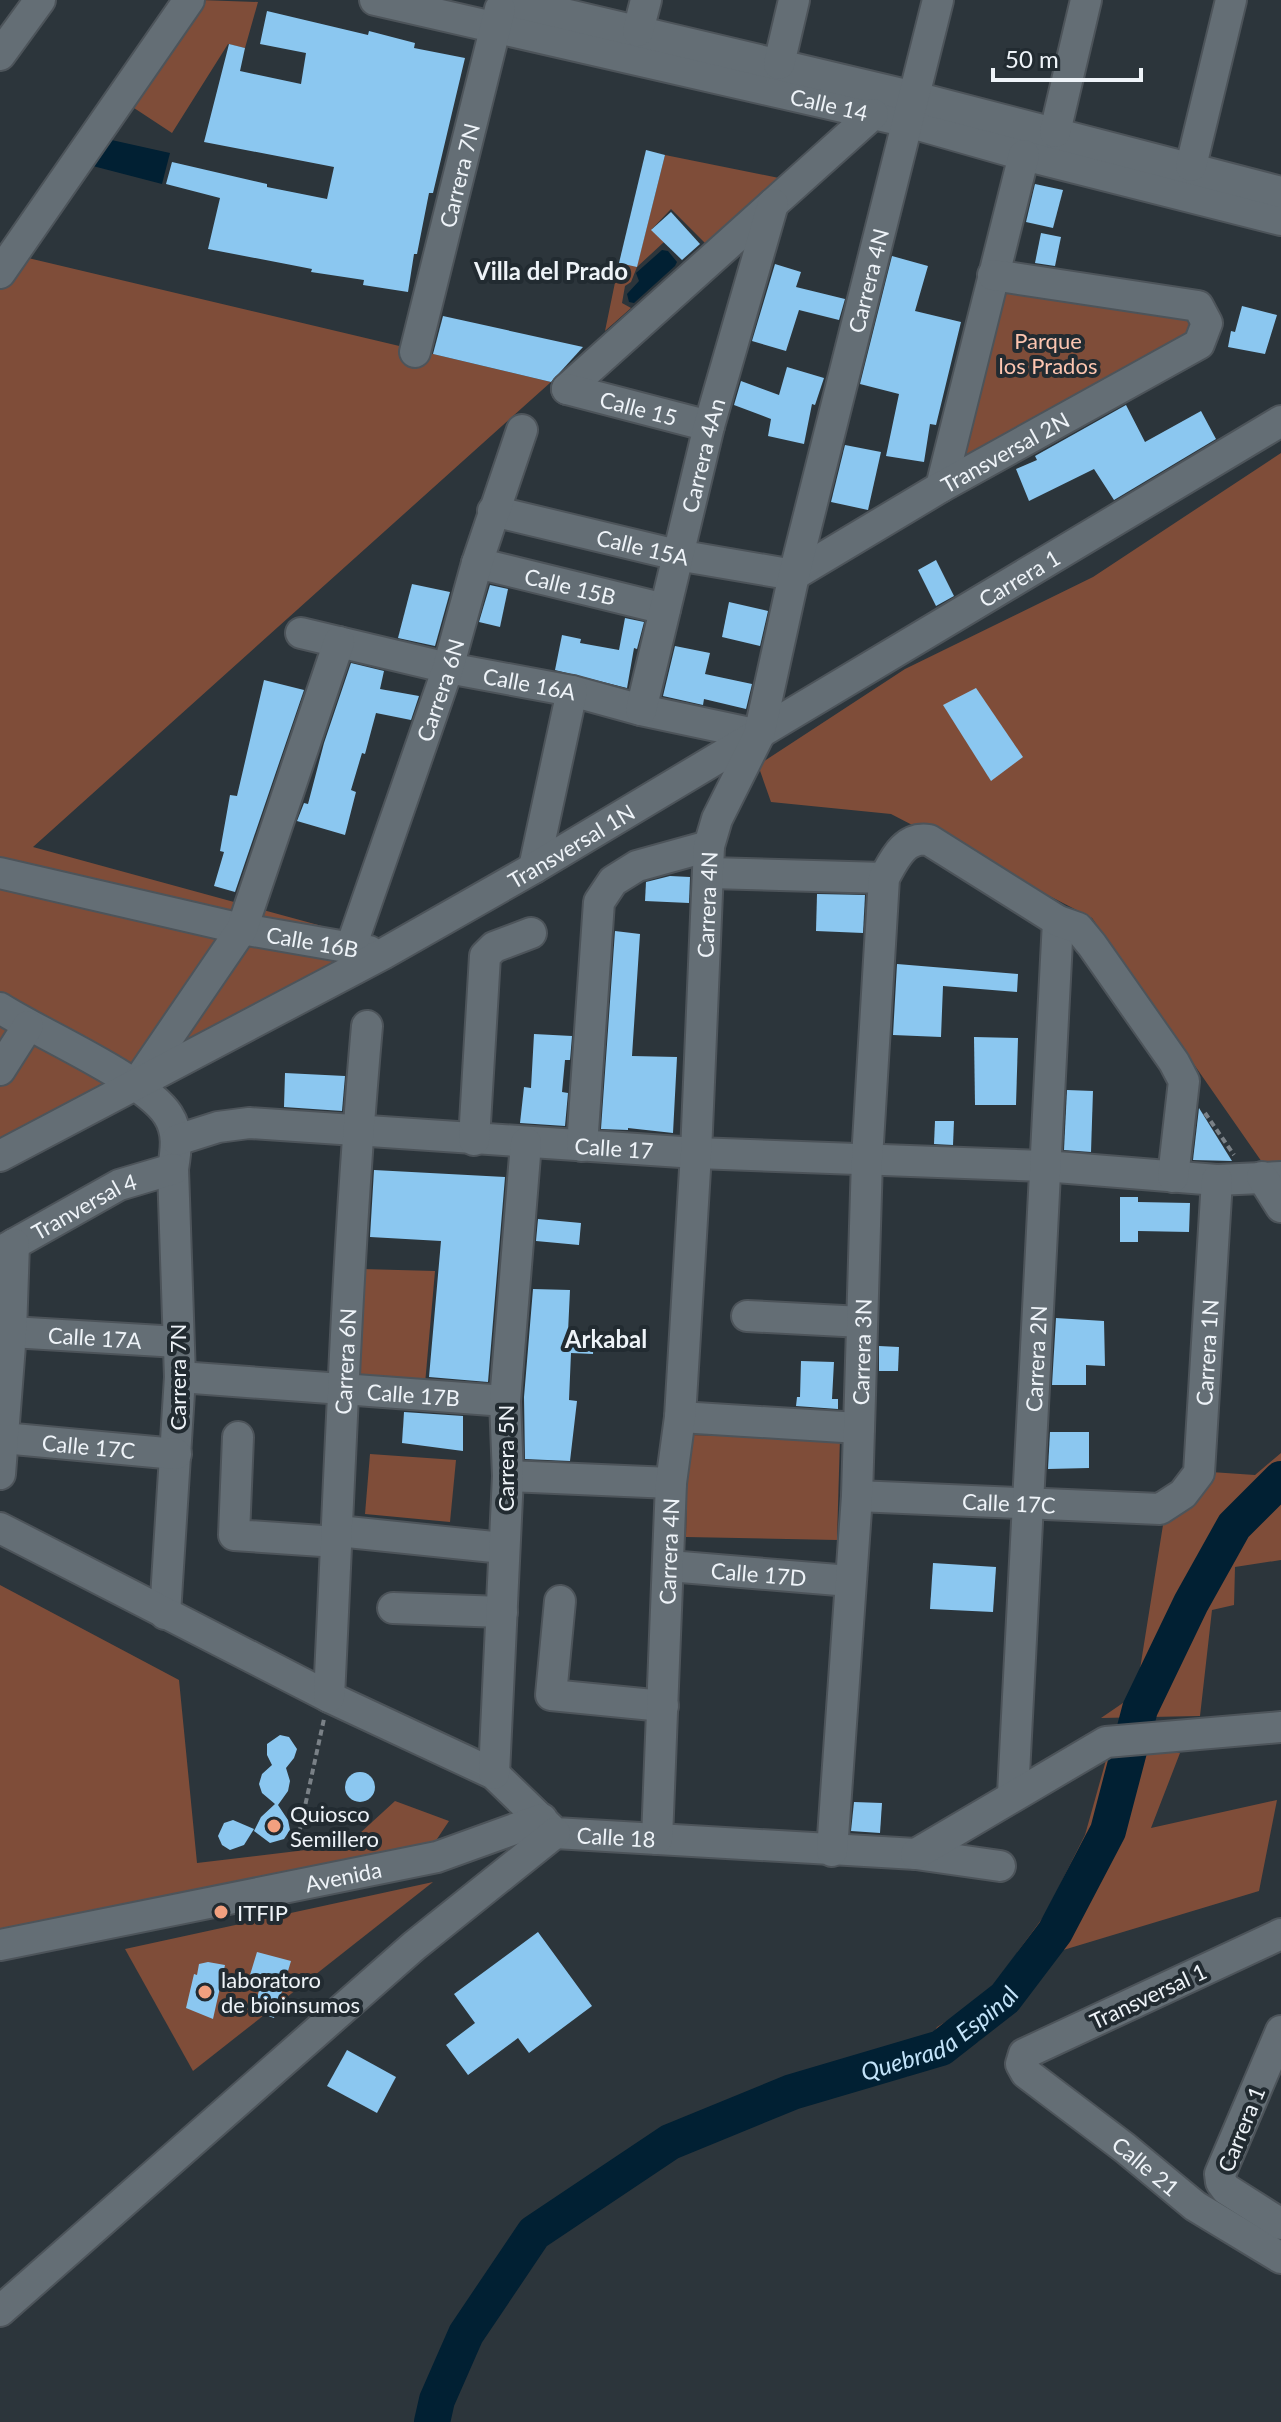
<svg xmlns="http://www.w3.org/2000/svg" width="1281" height="2422" font-family="Lato,sans-serif">
<rect width="100%" height="100%" fill="#2c353b"/>
<g fill="#7f4d39">
<path d="M200,0L258,2L245,48L228,44L172,133L131,106Z"/>
<path d="M665,155L779,178L705,243L671,209L652,229L664,242L637,267L631,282L625,286L622,303L631,308L605,331L619,263L637,266Z"/>
<path d="M7,253L551,382L33,847L410,950L0,1155V263Z"/>
<path d="M1004,286L1193,312L1195,336L953,478Z"/>
<path d="M1281,453V1166L1264,1165L1092,918L891,814L771,802L758,765L905,669L1093,577Z"/>
<path d="M362,1269L435,1271L425,1384L353,1381Z"/>
<path d="M688,1435L840,1438L837,1540L686,1537Z"/>
<path d="M1281,1453V1560L1235,1567L1234,1605L1212,1610L1200,1716L1101,1718L1136,1694L1163,1525L1211,1472L1255,1475Z"/>
<path d="M370,1454L456,1460L450,1522L365,1514Z"/>
<path d="M0,1585L179,1680L197,1863L347,1845L395,1801L449,1821L425,1857L0,1936Z"/>
<path d="M1108,1753H1180L1151,1828L1277,1800L1259,1891L1050,1954L979,2041L906,2077L937,2027L983,1999L1044,1916L1085,1835Z"/>
<path d="M433,1882L193,2071L125,1949Z"/>
</g>
<g fill="#012033">
<path d="M107,139L170,153L162,184L89,165Z"/>
<path d="M662,250L668,251L677,262L675,266L634,303L629,302L627,294L639,281L636,273Z"/>
</g>
<g fill="none" stroke-linecap="round" stroke-linejoin="round">
<path stroke="#012033" stroke-width="36" id="s1" d="M432,2422L437,2400L466,2334L534,2233L670,2142L792,2092L941,2048L1005,1998L1055,1932L1108,1831L1140,1709L1191,1603L1234,1526L1281,1479"/>
</g>
<g fill="#8bc7f0">
<path d="M267,11L368,35L369,31L415,43L414,48L465,58L433,193H429L417,254H414L408,292L363,285L364,280L311,272L312,269L208,249L220,198L166,184L172,162L267,184V187L327,199L334,167L204,142L229,44L245,48L240,71L301,84L306,53L260,44Z"/>
<path d="M646,150L665,155L637,267L619,263Z"/>
<path d="M1035,184L1063,190L1053,228L1026,222Z"/>
<path d="M671,212L700,244L682,260L651,230Z"/>
<path d="M1041,233L1061,237L1055,266L1035,263Z"/>
<path d="M892,256L928,266L915,311L961,322L936,425L930,424L924,462L886,456L899,394L860,384Z"/>
<path d="M775,264L801,272L796,287L845,299L839,320L799,310L786,351L752,341Z"/>
<path d="M1242,306L1277,315L1265,354L1228,347L1231,331L1235,332Z"/>
<path d="M443,316L583,347L551,382L433,354Z"/>
<path d="M787,367L824,378L815,405L812,404L804,444L768,436L771,419L734,405L741,381L779,395Z"/>
<path d="M1126,405L1145,442L1201,411L1216,439L1114,500L1094,469L1029,501L1016,469L1037,460L1035,456Z"/>
<path d="M845,445L881,452L868,510L831,502Z"/>
<path d="M936,560L954,596L936,606L918,570Z"/>
<path d="M412,584L450,592L435,646L398,638Z"/>
<path d="M490,585L508,589L500,627L479,622Z"/>
<path d="M729,602L768,611L760,646L722,637Z"/>
<path d="M625,618L644,622L637,649L634,648L627,688L555,670L562,635L581,639L580,643L619,650Z"/>
<path d="M675,646L710,653L705,674L752,684L746,709L704,699L703,705L663,696Z"/>
<path d="M351,663L384,671L380,689L419,696L411,720L376,713L365,754L362,753L351,790L356,792L345,835L297,821L304,803L308,804L324,743Z"/>
<path d="M264,680L304,690L235,892L214,886L224,852L220,851L230,795L237,796Z"/>
<path d="M976,688L1023,757L991,781L943,705Z"/>
<path d="M670,876L690,877L689,903L645,901L646,882Z"/>
<path d="M817,894L865,895L863,933L816,931Z"/>
<path d="M615,931L640,934L632,1056L677,1057L673,1133L628,1128V1130L601,1129Z"/>
<path d="M897,964L1018,974L1017,992L943,986L941,1037L893,1035Z"/>
<path d="M534,1034L572,1036L570,1060H565L562,1092L568,1093L565,1126L520,1123L524,1087L531,1088Z"/>
<path d="M974,1037L1018,1038L1016,1105H975Z"/>
<path d="M285,1073L345,1076L342,1111L284,1107Z"/>
<path d="M1067,1090L1093,1091L1091,1152L1064,1150Z"/>
<path d="M1199,1108L1232,1161L1193,1160Z"/>
<path d="M935,1121H954L953,1145L934,1144Z"/>
<path d="M374,1170L505,1177L488,1382L429,1377L441,1241L370,1237Z"/>
<path d="M1120,1197H1138V1202L1190,1203L1189,1232L1138,1231V1242H1120Z"/>
<path d="M538,1219L581,1223L579,1245L536,1241Z"/>
<path d="M533,1289L570,1290L568,1332L594,1334L593,1354L571,1353L569,1400L577,1401L570,1461L525,1459L524,1397Z"/>
<path d="M1056,1318L1104,1321L1105,1366L1086,1365V1385H1052Z"/>
<path d="M879,1346L899,1347L898,1371H879Z"/>
<path d="M801,1361L834,1362L832,1399H838V1409L796,1406L797,1397H800Z"/>
<path d="M404,1412L463,1416V1451L402,1443Z"/>
<path d="M1050,1432H1089V1468L1048,1469Z"/>
<path d="M933,1563L996,1567L993,1612L930,1609Z"/>
<path d="M280,1735L289,1737L297,1749L294,1758L286,1768L290,1781L288,1791L278,1805L288,1820L290,1830L284,1839L270,1843L254,1831L261,1817L275,1804L262,1793L259,1784L262,1774L272,1765L267,1755V1744Z"/>
<circle cx="360" cy="1787" r="15"/>
<path d="M854,1802L882,1803L880,1833L851,1831Z"/>
<path d="M233,1820L254,1829L244,1845L230,1850L222,1845L218,1836L224,1823Z"/>
<path d="M538,1932L592,2006L529,2053L518,2038L468,2075L446,2045L475,2023L454,1994Z"/>
<path d="M257,1952L291,1961L274,2018L254,2011L262,1978L250,1975Z"/>
<path d="M208,1962L225,1965L213,2019L186,2008L194,1974L197,1975L199,1964Z"/>
<path d="M347,2050L396,2077L377,2113L327,2086Z"/>
</g>
<g fill="none" stroke-linecap="round" stroke-linejoin="round">
<defs>
<g id="minor">
<path id="s2" d="M375,0L908,122L1024,155L1281,220"/>
<path d="M505,0L915,97L1281,192"/>
<path d="M638,31L646,0"/>
<path d="M0,55L40,0"/>
<path d="M779,64L794,0"/>
<path d="M1055,132L1086,0"/>
<path d="M1191,166L1231,0"/>
<path d="M0,273L189,0"/>
<path id="s3" d="M415,352L500,9"/>
<path d="M567,389L873,114"/>
<path id="s4" d="M567,389L709,426"/>
<path d="M941,487L1024,155"/>
<path id="s5" d="M493,511L677,555L794,575L941,487L1199,344L1207,323L1198,306L993,275"/>
<path id="s6" d="M477,563L665,609"/>
<path id="s7" d="M301,633L448,668L572,691L641,710L759,735"/>
<path id="s8" d="M641,710L709,426L773,204"/>
<path d="M534,868L572,691"/>
<path id="s9" d="M0,873L242,929L369,951"/>
<path d="M710,873L884,878"/>
<path id="s10" d="M351,947L448,668L477,563L522,430"/>
<path d="M0,1008C40,1034 145,1079 168,1115C179,1132 176,1150 173,1169L180,1377L165,1614"/>
<path d="M0,1070L28,1026"/>
<path d="M139,1080L242,929L339,642"/>
<path id="s11" d="M177,1140L218,1127L249,1123L696,1153L1044,1166L1217,1180L1281,1177"/>
<path d="M474,1140L485,956L494,947L531,933"/>
<path d="M582,1146L599,902L613,881L637,866L709,846"/>
<path id="s12" d="M0,1156L383,954L534,868L1281,421"/>
<path d="M1262,1177L1281,1207"/>
<path id="s13" d="M0,1252L119,1185L173,1169"/>
<path d="M747,1316L862,1322"/>
<path id="s14" d="M11,1332L178,1342"/>
<path id="s15" d="M180,1377L505,1401"/>
<path d="M680,1417L859,1428"/>
<path d="M238,1437L234,1535L337,1542"/>
<path id="s16" d="M3,1438L176,1454"/>
<path d="M0,1474L11,1332L14,1244"/>
<path d="M508,1476L671,1483"/>
<path id="s17" d="M857,1496L1160,1509L1183,1494L1199,1473L1217,1180"/>
<path id="s18" d="M0,1528L329,1697L494,1774L555,1833L916,1854L1000,1866"/>
<path d="M338,1531L503,1548"/>
<path id="s19" d="M669,1566L850,1581"/>
<path d="M560,1601L551,1695L663,1706"/>
<path d="M393,1608L502,1612"/>
<path id="s20" d="M329,1697C340,1473 347,1250 367,1026"/>
<path d="M494,1774L508,1476L505,1401L526,1143"/>
<path id="s21" d="M1013,1794L1058,921"/>
<path id="s22" d="M657,1839L671,1483L680,1417L696,1153L709,846L717,819L759,735L794,575L938,0"/>
<path id="s23" d="M832,1851L857,1496L867,1159L884,878C894,860 904,836 929,840L1058,921L1078,928L1092,945L1174,1062L1184,1081L1173,1177"/>
<path d="M916,1854L1106,1742L1281,1727"/>
<path id="s24" d="M1281,1934L1024,2054L1021,2064L1026,2073L1125,2148L1195,2206L1281,2258"/>
<path id="s25" d="M0,1945L437,1857L542,1819"/>
<path d="M1281,2031L1220,2174L1221,2182L1226,2189L1281,2224"/>
<path d="M0,2311L414,1946L555,1833"/>
</g>
</defs>
<use href="#minor" stroke="#4d545a" stroke-width="34"/>
<g stroke="#7a8187" stroke-width="4" stroke-dasharray="6 4" stroke-linecap="butt">
<path d="M1205,1113L1234,1155"/>
<path d="M297,1843L324,1719"/>
</g>
<use href="#minor" stroke="#646e75" stroke-width="30"/>
</g>
<g fill="#f2a07f" stroke="#222b31" stroke-width="3">
<circle cx="274" cy="1826" r="8"/>
<circle cx="221" cy="1912" r="8"/>
<circle cx="205" cy="1992" r="8"/>
</g>
<g text-anchor="middle" dominant-baseline="central" stroke-width="8" stroke-linejoin="round" paint-order="stroke">
<g font-size="22" fill="#eef3f8" stroke="#222b31">
<text stroke="none"><textPath href="#s2" startOffset="466">Calle 14</textPath></text>
<text stroke="none"><textPath href="#s3" startOffset="182">Carrera 7N</textPath></text>
<text stroke="none"><textPath href="#s22" startOffset="1584">Carrera 4N</textPath></text>
<text stroke="none"><textPath href="#s4" startOffset="74">Calle 15</textPath></text>
<text stroke="none"><textPath href="#s5" startOffset="552">Transversal 2N</textPath></text>
<text stroke="none"><textPath href="#s8" startOffset="262">Carrera 4An</textPath></text>
<text stroke="none"><textPath href="#s5" startOffset="154">Calle 15A</textPath></text>
<text stroke="none"><textPath href="#s12" startOffset="1172">Carrera 1</textPath></text>
<text stroke="none"><textPath href="#s6" startOffset="96">Calle 15B</textPath></text>
<text stroke="none"><textPath href="#s7" startOffset="234">Calle 16A</textPath></text>
<text stroke="none"><textPath href="#s10" startOffset="272">Carrera 6N</textPath></text>
<text stroke="none"><textPath href="#s12" startOffset="650">Transversal 1N</textPath></text>
<text stroke="none"><textPath href="#s22" startOffset="936">Carrera 4N</textPath></text>
<text stroke="none"><textPath href="#s9" startOffset="320">Calle 16B</textPath></text>
<text stroke="none"><textPath href="#s11" startOffset="440">Calle 17</textPath></text>
<text stroke="none"><textPath href="#s13" startOffset="96">Tranversal 4</textPath></text>
<text stroke="none"><textPath href="#s14" startOffset="84">Calle 17A</textPath></text>
<text stroke="none"><textPath href="#s23" startOffset="500">Carrera 3N</textPath></text>
<text stroke="none"><textPath href="#s17" startOffset="478">Carrera 1N</textPath></text>
<text stroke="none"><textPath href="#s21" startOffset="436">Carrera 2N</textPath></text>
<text stroke="none"><textPath href="#s20" startOffset="336">Carrera 6N</textPath></text>
<text transform="translate(177 1377) rotate(-90)">Carrera 7N</text>
<text stroke="none"><textPath href="#s15" startOffset="234">Calle 17B</textPath></text>
<text stroke="none"><textPath href="#s16" startOffset="86">Calle 17C</textPath></text>
<text transform="translate(505 1458) rotate(-90)">Carrera 5N</text>
<text stroke="none"><textPath href="#s17" startOffset="152">Calle 17C</textPath></text>
<text stroke="none"><textPath href="#s22" startOffset="288">Carrera 4N</textPath></text>
<text stroke="none"><textPath href="#s19" startOffset="90">Calle 17D</textPath></text>
<text stroke="none"><textPath href="#s18" startOffset="698">Calle 18</textPath></text>
<text stroke="none"><textPath href="#s25" startOffset="350">Avenida</textPath></text>
<text transform="translate(1148 1996) rotate(-25)">Transversal 1</text>
<text transform="translate(1241 2129) rotate(-68)">Carrera 1</text>
<text stroke="none"><textPath href="#s24" startOffset="456">Calle 21</textPath></text>
</g>
<g font-size="22" fill="#fcc5b0" stroke="#222b31">
<text x="1048" y="340">Parque<tspan x="1048" dy="25">los Prados</tspan></text>
</g>
<g font-size="22" fill="#eef3f8" stroke="#222b31" text-anchor="start">
<text x="290" y="1813">Quiosco<tspan x="290" dy="25">Semillero</tspan></text>
<text x="237" y="1912">ITFIP</text>
<text x="221" y="1979">laboratoro<tspan x="221" dy="25">de bioinsumos</tspan></text>
</g>
<g font-size="24" font-weight="bold" fill="#eef3f8" stroke="#222b31">
<text x="551" y="270">Villa del Prado</text>
<text x="606" y="1338">Arkabal</text>
</g>
<g font-size="24" font-style="italic" fill="#c3e3f9" stroke="#222b31">
<text stroke="none"><textPath href="#s1" startOffset="672">Quebrada Espinal</textPath></text>
</g>
</g>
<path d="M993 68v12h148v-12" fill="none" stroke="#eef3f8" stroke-width="4"/>
<text x="1005" y="68" font-size="24" fill="#eef3f8" stroke="#222b31" stroke-width="6" paint-order="stroke">50 m</text>
</svg>
